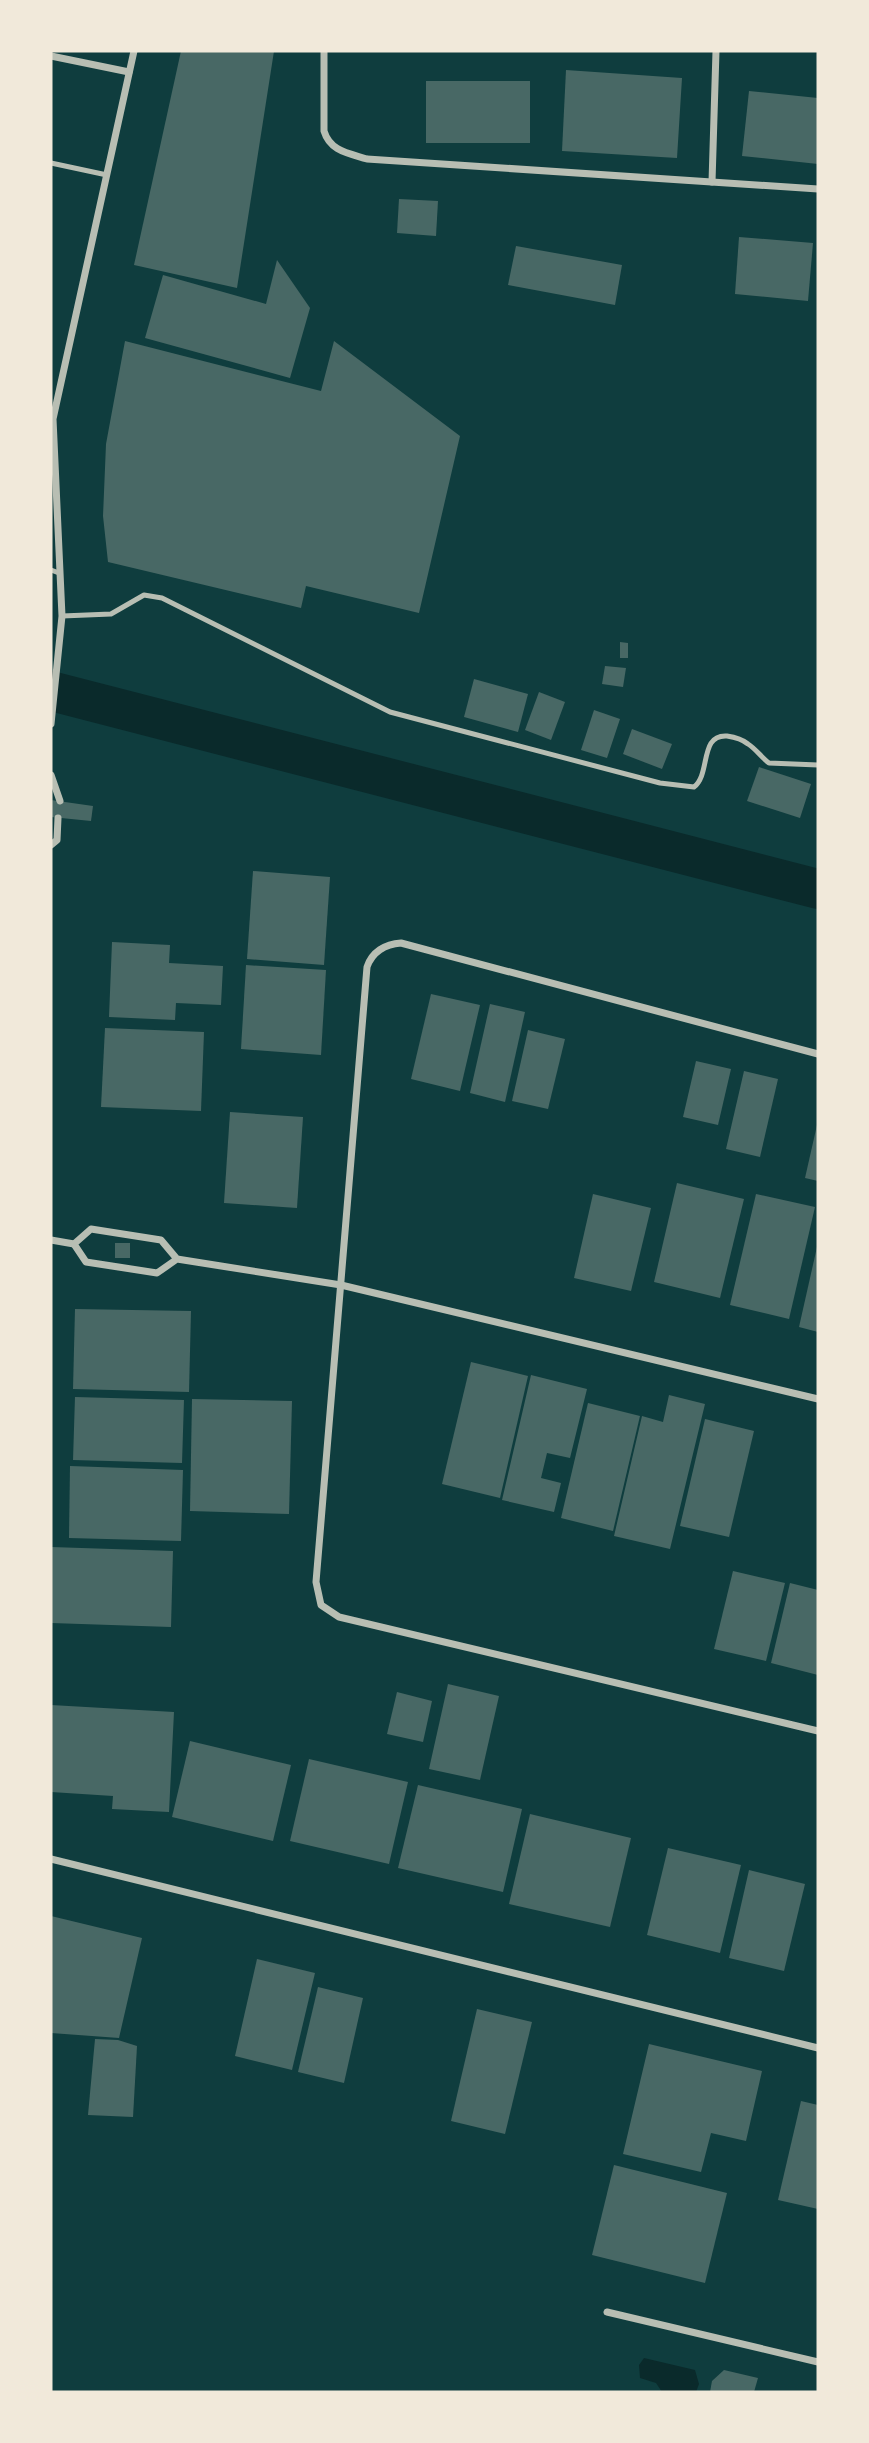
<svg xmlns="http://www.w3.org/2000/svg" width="869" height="2443" font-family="'Asap Condensed',sans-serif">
<rect width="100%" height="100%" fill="#0f3d3e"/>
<path fill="#0a2a2b" d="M644,2358L695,2370L699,2384L696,2392H662L656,2383L640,2378L639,2365Z"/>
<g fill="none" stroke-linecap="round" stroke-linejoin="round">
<path stroke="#0a2a2b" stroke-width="40" d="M51,691L818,889"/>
</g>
<g fill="#486865">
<path d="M181,51H274L237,288L134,265Z"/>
<path d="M566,70L682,78L677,158L562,151Z"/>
<rect x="426" y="81" width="104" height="62"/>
<path d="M749,91L818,98V164L742,156Z"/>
<path d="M399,199L438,201L436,236L397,233Z"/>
<path d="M739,237L813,243L808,301L735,294Z"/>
<path d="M516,246L622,265L615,305L508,285Z"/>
<path d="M277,260L310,308L290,378L145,338L163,275L266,304Z"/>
<path d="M125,341L321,391L334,341L460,436L419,613L306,586L301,608L108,562L103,516L106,444Z"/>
<path d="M620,642L628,643V658H620Z"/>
<path d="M605,666L626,668L623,687L602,684Z"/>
<path d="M474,679L528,694L518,732L464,717Z"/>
<path d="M539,692L565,702L551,740L525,730Z"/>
<path d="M594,710L620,719L607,758L581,750Z"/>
<path d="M632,729L672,744L662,769L623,754Z"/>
<path d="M759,767L811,784L800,818L747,801Z"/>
<path d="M51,800L93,806L91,821L51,817Z"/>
<path d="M253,871L330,877L324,965L247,959Z"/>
<path d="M112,942L170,945L169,963L223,966L221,1005L176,1003L175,1020L109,1017Z"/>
<path d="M246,965L326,970L321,1055L241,1049Z"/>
<path d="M431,994L480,1005L460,1091L411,1079Z"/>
<path d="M490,1004L525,1012L505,1102L470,1093Z"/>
<path d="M105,1028L204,1032L201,1111L101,1107Z"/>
<path d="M528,1030L565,1039L548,1109L512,1101Z"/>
<path d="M696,1061L731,1069L718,1125L683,1117Z"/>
<path d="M744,1071L778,1079L760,1157L726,1149Z"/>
<path d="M230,1112L303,1117L297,1208L224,1203Z"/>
<path d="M817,1125H818V1181L805,1178Z"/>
<path d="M677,1183L744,1199L720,1298L654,1282Z"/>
<path d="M593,1194L651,1208L631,1291L574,1278Z"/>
<path d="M756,1194L815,1207L789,1319L730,1305Z"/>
<rect x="115" y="1243" width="15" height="15"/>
<path d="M817,1247H818V1332L799,1327Z"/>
<path d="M75,1309L191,1311L189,1392L73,1389Z"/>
<path d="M471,1362L528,1376L500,1498L442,1484Z"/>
<path d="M531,1375L587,1389L570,1458L547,1453L541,1478L561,1483L554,1512L502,1500Z"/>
<path d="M669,1395L705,1404L670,1549L614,1536L642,1416L663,1422Z"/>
<path d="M75,1397L184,1400L182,1463L73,1460Z"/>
<path d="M192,1399L292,1401L289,1514L190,1511Z"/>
<path d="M588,1403L640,1416L613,1531L561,1518Z"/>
<path d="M705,1419L754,1431L729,1537L680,1526Z"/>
<path d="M70,1466L183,1470L181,1541L69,1538Z"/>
<path d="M51,1547L173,1551L171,1627L51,1623Z"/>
<path d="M733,1571L785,1583L766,1661L714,1649Z"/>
<path d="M790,1583L818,1590V1675L771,1663Z"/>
<path d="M448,1684L499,1696L480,1780L429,1769Z"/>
<path d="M397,1692L432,1701L423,1742L387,1734Z"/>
<path d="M51,1705L174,1712L169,1812L112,1809L113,1796L51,1792Z"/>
<path d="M190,1741L291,1765L273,1841L172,1817Z"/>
<path d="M309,1759L408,1782L389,1864L290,1841Z"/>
<path d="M418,1785L522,1809L503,1892L398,1868Z"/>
<path d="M530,1814L631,1838L610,1927L509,1904Z"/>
<path d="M668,1848L741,1865L720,1953L647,1935Z"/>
<path d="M749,1870L805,1884L784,1971L729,1958Z"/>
<path d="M51,1916L142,1938L119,2038L51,2033Z"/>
<path d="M257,1959L315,1973L292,2070L235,2056Z"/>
<path d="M318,1987L363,1998L344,2083L298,2072Z"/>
<path d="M477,2009L532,2022L505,2134L451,2121Z"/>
<path d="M95,2039L118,2040L137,2046L133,2117L88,2115Z"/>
<path d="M649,2044L762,2071L746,2141L711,2133L701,2172L623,2154Z"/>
<path d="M801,2101L818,2105V2209L778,2200Z"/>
<path d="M614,2165L727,2193L705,2283L592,2255Z"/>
<path d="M724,2370L758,2378L754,2392H710L712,2381Z"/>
</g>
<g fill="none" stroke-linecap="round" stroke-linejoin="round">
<g stroke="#b8beb3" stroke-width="5">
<path d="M51,163L107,175"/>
<path d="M51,570L59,573"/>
<path d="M62,616L111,614L144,595L162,598L390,712L660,783L694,787C711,774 699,734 727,736C734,737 742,739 748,744C756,749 761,757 769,763L818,765"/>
</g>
<g stroke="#b8beb3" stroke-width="7">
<path d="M324,51V131C330,151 348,153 367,159L818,189"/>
<path d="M51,56L129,72"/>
<path d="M712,182L716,51"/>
<path d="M51,724L62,616L53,419L134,51"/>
<path d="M51,775L60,801"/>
<path d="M51,845L57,840L58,818"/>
<path d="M818,1054L401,943C385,944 372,952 367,967L316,1582L321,1605L339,1617L818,1731"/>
<path d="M51,1240L74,1244"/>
<path d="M177,1259L157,1273L86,1262L74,1244L91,1229L161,1240L177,1259L341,1285L818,1399"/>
<path d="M51,1859L818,2048"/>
<path d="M607,2312L818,2362"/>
</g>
</g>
<rect width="869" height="2443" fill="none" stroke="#f1e9da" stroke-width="105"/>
</svg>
